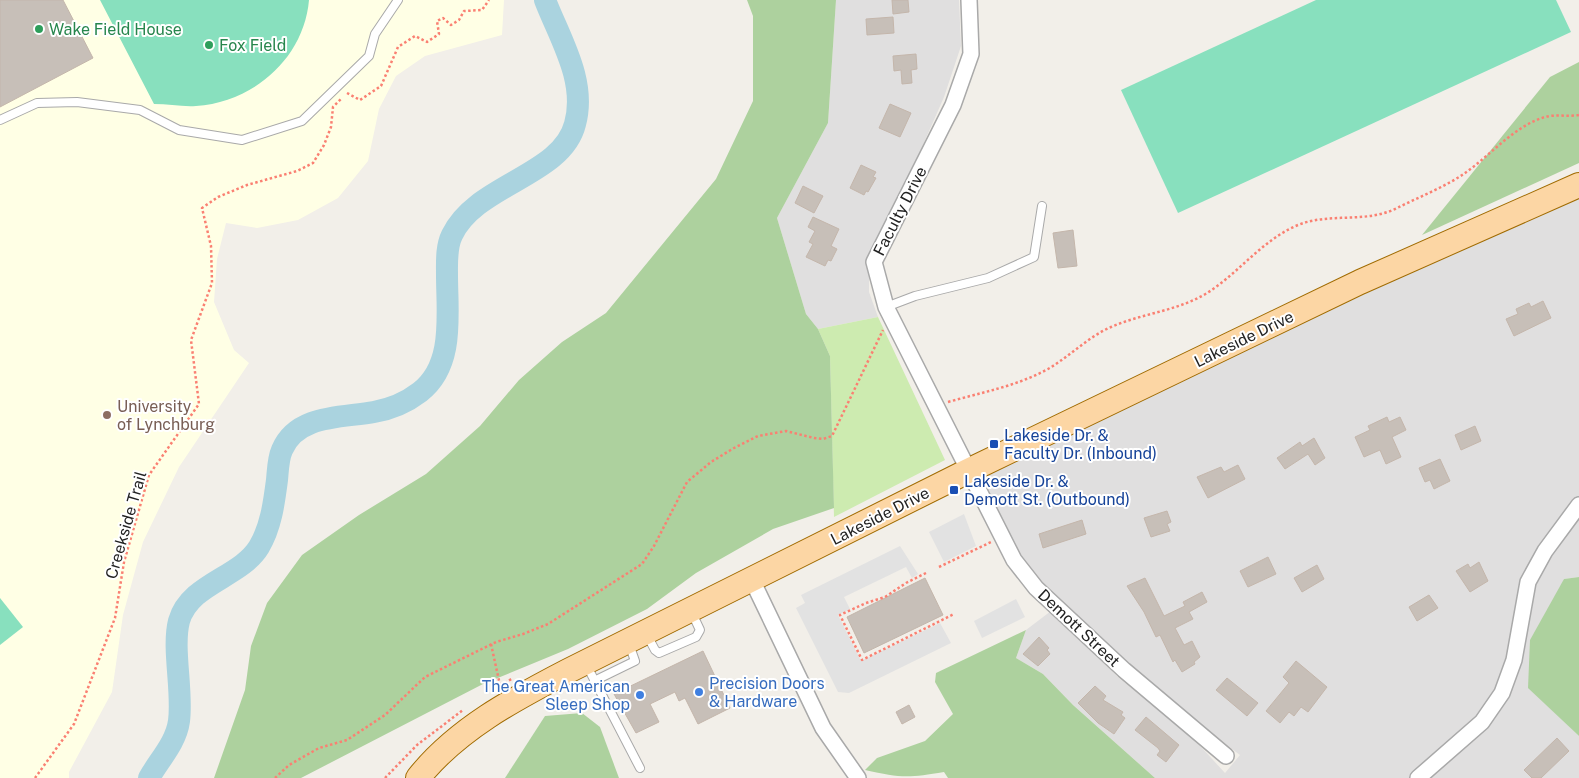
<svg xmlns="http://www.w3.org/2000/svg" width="1579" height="778" font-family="'Public Sans',sans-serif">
<rect width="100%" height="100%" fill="#f2efe9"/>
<g fill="#e0dfdf">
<path d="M836,0H959L961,46L944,97L919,154L869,256V292L878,317L818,329L806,314L777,218L828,123Z"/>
<path d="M1579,195V577L1564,579L1528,687L1579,736V778H1155L1073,705L1043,674L1016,658L1026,630L1051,611L1119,678L1191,736L1225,773L1240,755L1144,683L1052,596L1022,563L985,493L986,475L1276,332Z"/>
</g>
<path fill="#ffffe5" d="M0,0H504L502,35L425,56L396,76L379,109L368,161L338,198L298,220L257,228L226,223L217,259L214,302L234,350L249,363L179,467L143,542L123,615L112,692L69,772V778H0Z"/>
<path fill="#cdebb0" d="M878,317L945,460L834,517L830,356L818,329Z"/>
<g fill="#add19e">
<path d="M747,0H836L828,123L777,218L806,314L818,329L830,356L834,508L773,529L696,573L647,609L568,649L483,684L301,778H214L245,690L251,646L267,603L302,555L359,515L426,474L480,426L519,380L562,342L606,313L716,179L753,101V16Z"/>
<path d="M1579,62V163L1422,235L1550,77Z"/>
<path d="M1579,577V736L1528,688L1530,640L1564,579Z"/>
<path d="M1026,630L1016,658L1043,674L1073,705L1155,778H948L944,772C909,778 900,778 865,770L877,758L925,741L953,714L935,682L936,673Z"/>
<path d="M582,713L600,727L619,778H505L545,716Z"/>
</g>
<g fill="#88e0be">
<path d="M100,0H309C304,58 254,102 196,106C183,107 168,104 154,104Z"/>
<path d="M1316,0H1556L1571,32L1178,213L1121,90Z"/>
<path d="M0,598L23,627L0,645Z"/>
</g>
<g fill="#e2e2e2">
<path d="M964,514L976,546L944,562L929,532Z"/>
<path d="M900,546L918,574L912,578L906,567L844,597L850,609L838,615L861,661L940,623L951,643L849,693L838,692L796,608L805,603L801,595Z"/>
<path d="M1016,599L1025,617L982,638L974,621Z"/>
</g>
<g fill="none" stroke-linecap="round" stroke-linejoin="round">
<path stroke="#aad3df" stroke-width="22" d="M149,778C159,760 176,743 179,721C183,691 172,648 179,621C190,583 240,578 259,547C271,527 274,503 277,480C278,470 278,459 282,450C297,414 343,418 374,412C391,409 407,402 420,392C455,365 447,314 447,275C447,263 446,247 452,235C476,184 562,176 575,124C587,81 560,39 545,0"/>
</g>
<g fill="#c7bfb8" stroke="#c4b6ab">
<path d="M0,0H63L93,58L0,107Z"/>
<path d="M892,0H908L909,12L893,14Z"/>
<path d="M893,17L894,33L867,35L866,19Z"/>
<path d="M916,54L917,69L911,70L912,83L902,84L901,70L894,71L893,56Z"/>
<path d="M890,104L911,113L900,137L879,128Z"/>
<path d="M861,165L876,172L873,177L876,178L868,192L866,191L864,195L850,188Z"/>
<path d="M803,186L823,196L814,213L795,203Z"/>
<path d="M813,217L839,229L831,246L837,249L831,261L828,260L825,266L806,257L813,244L809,242L815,231L808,227Z"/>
<path d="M1073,230L1077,266L1058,268L1053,233Z"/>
<path d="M1543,301L1551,318L1514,336L1506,319L1518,314L1516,309L1529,303L1531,307Z"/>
<path d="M1387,417L1389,422L1400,417L1406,430L1392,437L1401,457L1386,464L1380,450L1364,457L1355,437L1370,430L1368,426Z"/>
<path d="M1475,426L1481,441L1461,450L1455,435Z"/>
<path d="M1314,438L1325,458L1315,465L1308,454L1285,469L1277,458L1300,442L1302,446Z"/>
<path d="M1440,459L1450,481L1434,489L1430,480L1425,482L1419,468Z"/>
<path d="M1238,465L1245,479L1208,498L1197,477L1221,467L1224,472Z"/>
<path d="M1167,511L1171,522L1167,524L1170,531L1151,537L1144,518Z"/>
<path d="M1082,520L1086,534L1043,548L1039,534Z"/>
<path d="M1268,557L1276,574L1248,587L1240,571Z"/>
<path d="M1479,562L1488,581L1470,592L1456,571L1468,564L1470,568Z"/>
<path d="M1317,565L1324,579L1302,592L1294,578Z"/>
<path d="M925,578L943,615L864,653L847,617Z"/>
<path d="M1145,578L1164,616L1185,606L1183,602L1202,592L1207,602L1189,612L1193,619L1175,628L1184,645L1192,641L1200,657L1194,662L1195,664L1182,672L1175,660L1173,662L1160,635L1156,637L1144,612L1127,586Z"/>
<path d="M1429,595L1438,608L1417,621L1409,607Z"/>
<path d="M1039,637L1049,648L1047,650L1050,654L1038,666L1023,654Z"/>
<path d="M703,651L730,708L698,724L685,698L679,701L675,692L650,704L659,722L636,733L614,694Z"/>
<path d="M1296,661L1327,687L1308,712L1301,707L1294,716L1289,712L1280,723L1266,711L1289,683L1283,677Z"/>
<path d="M1227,678L1258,703L1247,716L1216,690Z"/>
<path d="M1095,686L1106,696L1103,700L1123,712L1121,715L1125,718L1114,734L1098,723L1078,703Z"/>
<path d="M909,705L915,717L902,724L896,712Z"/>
<path d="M1146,717L1179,745L1166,762L1157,755L1160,751L1158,748L1135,730Z"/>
<path d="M1557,738L1569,751L1541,778H1532L1524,770Z"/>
</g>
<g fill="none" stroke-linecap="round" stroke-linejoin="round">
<defs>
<g id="lane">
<path d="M0,120L37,103L77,102L140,110L179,130L242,140L302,121L369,56L375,34L398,0"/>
<path d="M886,307L915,296L988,278L1034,257L1042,206"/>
<path d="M647,635L655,650L659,653L696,637L700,630L692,613"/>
<path d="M587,666L640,768"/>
<path d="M594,681L635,661L629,644"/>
</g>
<g id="street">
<path d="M969,0L971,54L953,105L874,262L886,307L1014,560L1036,588L1124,670L1226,756"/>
<path d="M752,580L823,728L858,778"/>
<path d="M1418,778L1482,722L1502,693L1514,660L1528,582L1545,551L1579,505"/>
</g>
<path id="primary" d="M418,778C457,729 514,699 568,671L968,471L1360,282L1579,185"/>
</defs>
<use href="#lane" stroke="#a9a9a9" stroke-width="10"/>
<use href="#street" stroke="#a9a9a9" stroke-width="18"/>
<use href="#primary" stroke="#a06b00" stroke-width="26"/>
<g stroke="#fa8072" stroke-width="2.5" stroke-dasharray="2.5 2.5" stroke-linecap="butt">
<path d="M347,93L360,100L381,86L398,47L415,36L427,42L439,34L437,21L443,18L451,25L459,20L464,11L482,10L489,0"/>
<path d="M948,402C983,392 1017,386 1048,369C1070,356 1088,337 1111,327C1143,313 1178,311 1207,293C1239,273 1262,240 1298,225C1330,212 1366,224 1397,208C1419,197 1445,187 1465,173C1491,155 1514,126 1545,117C1555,114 1568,117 1579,115"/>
<path d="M939,567L991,542"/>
<path d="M926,573L906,583L885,597L866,603L840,615L862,660L954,614"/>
<path d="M491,644L500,685"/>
<path d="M492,691L513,678"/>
<path d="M35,778L74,724L115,618L124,562L149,475L199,404L191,340L212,283L211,246L202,208L218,197L247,185L297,171L313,163L324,145L331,127L333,107L341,99"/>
<path d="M275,778L289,765L319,748L347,740L385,715L425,677L496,642L523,634L548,624L642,564L654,546L687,482L711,462L734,448L758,436L786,431L814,438L823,439L832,436L883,330"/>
<path d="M385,778L417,745L463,710"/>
</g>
<use href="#lane" stroke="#fff" stroke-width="8"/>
<use href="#street" stroke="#fff" stroke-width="15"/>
<use href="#primary" stroke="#fcd6a4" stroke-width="24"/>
</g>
<g fill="#2e9e5b" stroke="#fff" stroke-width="2">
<circle cx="39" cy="29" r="5"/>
<circle cx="209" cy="45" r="5"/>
</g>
<circle fill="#8d6e63" stroke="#fff" stroke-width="2" cx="107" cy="415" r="5"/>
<g fill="#1a4fb4" stroke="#fff" stroke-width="2">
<rect x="989" y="439" width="10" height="10" rx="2.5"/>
<rect x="949" y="485" width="10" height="10" rx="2.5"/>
</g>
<g fill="#3f7fe0" stroke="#fff" stroke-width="2">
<circle cx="699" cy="692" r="5"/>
<circle cx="640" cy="695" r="5"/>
</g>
<g text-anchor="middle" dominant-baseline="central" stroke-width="4" stroke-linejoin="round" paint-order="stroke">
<g font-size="16" fill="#27864d" stroke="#fff" text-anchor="start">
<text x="49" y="29">Wake Field House</text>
<text x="219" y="45">Fox Field</text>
</g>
<g font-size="16" fill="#222" stroke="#fff">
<text transform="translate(900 211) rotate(-63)">Faculty Drive</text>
<text transform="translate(1244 339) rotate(-26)">Lakeside Drive</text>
<text transform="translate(880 516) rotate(-27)">Lakeside Drive</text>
<text transform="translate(126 525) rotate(-74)">Creekside Trail</text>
<text transform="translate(1079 628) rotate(43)">Demott Street</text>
</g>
<g font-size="16" fill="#785e54" stroke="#fff" text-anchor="start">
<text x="117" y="406">University<tspan x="117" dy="18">of Lynchburg</tspan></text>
</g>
<g font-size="16" fill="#164399" stroke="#fff" text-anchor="start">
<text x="1004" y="435">Lakeside Dr. &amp;<tspan x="1004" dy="18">Faculty Dr. (Inbound)</tspan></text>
<text x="964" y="481">Lakeside Dr. &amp;<tspan x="964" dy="18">Demott St. (Outbound)</tspan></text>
</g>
<g font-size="16" fill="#366cbe" stroke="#fff" text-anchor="start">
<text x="709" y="683">Precision Doors<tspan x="709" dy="18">&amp; Hardware</tspan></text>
<text x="630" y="686" text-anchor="end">The Great American<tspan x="630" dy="18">Sleep Shop</tspan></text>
</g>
</g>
</svg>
